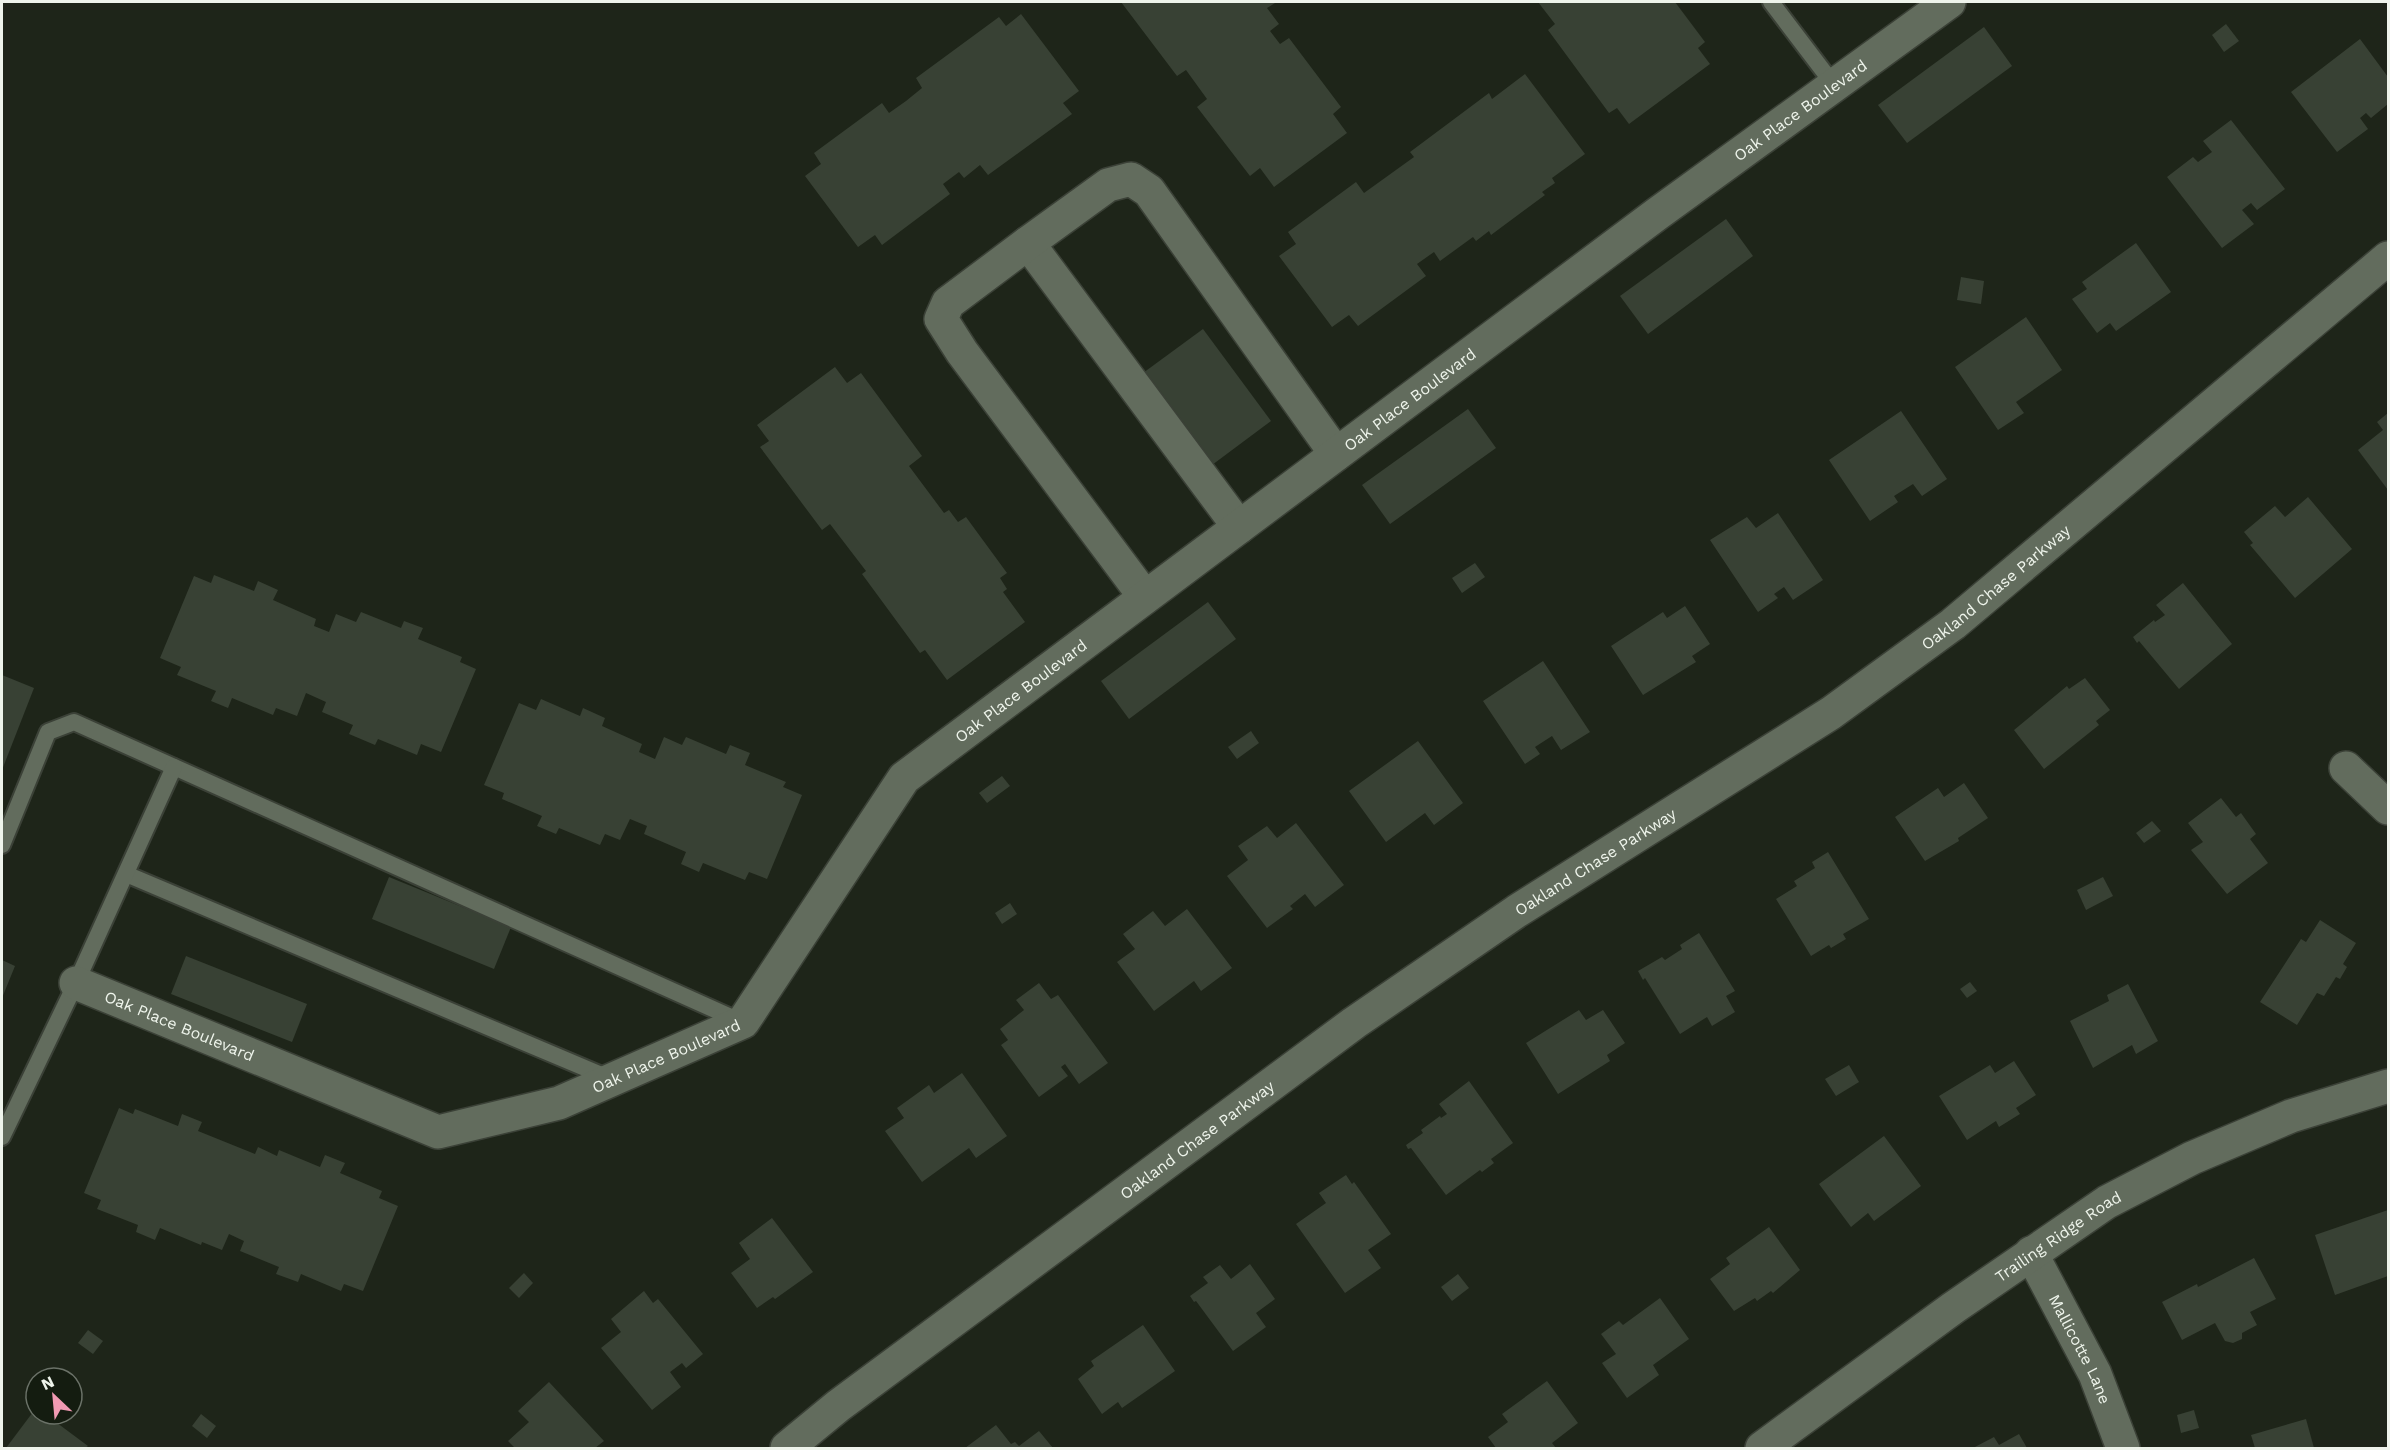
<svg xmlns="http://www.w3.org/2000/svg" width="2390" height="1450" font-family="'Work Sans',sans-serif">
<rect width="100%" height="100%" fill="#1e2519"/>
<g fill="#384134">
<path d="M1121,2H1274L1275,3L1267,8L1279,24L1270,31L1280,44L1289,38L1341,107L1333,114L1347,133L1274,187L1260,168L1250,176L1197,107L1207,99L1186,70L1177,76Z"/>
<path d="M1538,2H1675L1705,42L1698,48L1710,64L1629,124L1617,108L1609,113L1548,30L1555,24Z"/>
<path d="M1021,14L1079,91L1063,103L1072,114L988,175L980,165L964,178L959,172L943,184L950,194L882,245L875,235L858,247L805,176L821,164L814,153L882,103L889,113L906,101L922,88L916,78L999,17L1006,26Z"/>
<path d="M2226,24L2239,41L2224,52L2212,35Z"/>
<path d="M1984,27L2012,66L1907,143L1878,105Z"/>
<path d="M2360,39L2388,77V104L2371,118L2366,113L2360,118L2368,129L2337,152L2291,92Z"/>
<path d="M1525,74L1585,154L1552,178L1555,183L1542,192L1545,195L1491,235L1489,231L1476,241L1473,237L1440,261L1434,252L1417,264L1426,276L1358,326L1349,315L1332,327L1279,256L1296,244L1288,232L1356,182L1364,193L1414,157L1410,152L1489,93L1492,99Z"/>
<path d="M2231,120L2285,189L2257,210L2251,203L2242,210L2254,224L2222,248L2167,177L2193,157L2198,162L2212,152L2203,141Z"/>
<path d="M1726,219L1753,256L1648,334L1620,296Z"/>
<path d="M2136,243L2171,292L2116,331L2110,323L2097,333L2072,299L2087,289L2082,282Z"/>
<path d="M1961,277L1984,281L1981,304L1957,300Z"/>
<path d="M2026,317L2062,370L2016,402L2024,413L1998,430L1955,367Z"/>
<path d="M1203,329L1271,421L1212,465L1143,373Z"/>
<path d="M835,367L847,383L861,373L922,456L909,466L944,513L949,510L958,522L966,517L1007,573L1000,578L1007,589L1003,592L1025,622L947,680L925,650L920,653L862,574L866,571L830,524L822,530L760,447L769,441L757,425Z"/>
<path d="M1468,409L1496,448L1390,524L1362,485Z"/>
<path d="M1901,411L1947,479L1922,496L1913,484L1894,496L1898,502L1870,521L1829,460Z"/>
<path d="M2388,413V490L2358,450L2383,430L2377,422Z"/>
<path d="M2308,497L2352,549L2295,598L2250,545L2253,543L2244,532L2275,506L2285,517Z"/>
<path d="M1778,513L1823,580L1793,600L1784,587L1774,594L1778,598L1758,612L1710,540L1747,517L1756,528Z"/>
<path d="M1475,563L1485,577L1462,593L1452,578Z"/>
<path d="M214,575L254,591L258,581L278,590L273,600L316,619L314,626L329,632L336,614L356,622L361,612L401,628L404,621L423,628L418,639L462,657L460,662L476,669L441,752L421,744L417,755L378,739L375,745L349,734L353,725L322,712L326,702L306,693L297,716L276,708L273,715L232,698L228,708L211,701L216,691L177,675L181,667L160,658L194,576L211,583Z"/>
<path d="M2183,583L2232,644L2179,689L2139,641L2137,643L2133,637L2154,620L2155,622L2165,615L2156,605Z"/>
<path d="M1208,602L1236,639L1129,719L1101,681Z"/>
<path d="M1685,606L1710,644L1692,656L1696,662L1643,695L1611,646L1663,612L1667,618Z"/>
<path d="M1543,661L1590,732L1561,750L1552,736L1535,747L1540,754L1525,764L1483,701Z"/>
<path d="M2,675L34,688L2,770Z"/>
<path d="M2085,678L2110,710L2096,721L2099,725L2044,769L2014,730L2067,686L2069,689Z"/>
<path d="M541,699L580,716L583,708L605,718L602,726L642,744L639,752L655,759L664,737L682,745L686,737L726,754L730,745L750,753L745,765L786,782L783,787L802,795L767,879L749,872L745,880L703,863L699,872L681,864L686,852L644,834L647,826L630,819L620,840L605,834L600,845L559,828L556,834L537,826L542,816L502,799L504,793L484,785L519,703L536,710Z"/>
<path d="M1251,731L1259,743L1237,759L1228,747Z"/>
<path d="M1418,741L1463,803L1434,825L1425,813L1386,842L1349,791Z"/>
<path d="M1002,776L1010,786L987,803L979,793Z"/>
<path d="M1964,783L1988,818L1958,838L1959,841L1925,861L1895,817L1938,788L1944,797Z"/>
<path d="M2221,798L2236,817L2241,813L2256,834L2250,839L2268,863L2227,894L2191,850L2203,842L2188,823Z"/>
<path d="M2152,821L2161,831L2144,843L2136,833Z"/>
<path d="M1296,823L1344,885L1315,907L1305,894L1290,906L1293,909L1267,928L1227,876L1248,860L1238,846L1267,826L1277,838Z"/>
<path d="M1828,852L1869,919L1843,934L1846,939L1831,948L1829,945L1811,956L1776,899L1797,886L1794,881L1815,868L1812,862Z"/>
<path d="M389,877L511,927L494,969L372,919Z"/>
<path d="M2103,877L2113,896L2086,910L2077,890Z"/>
<path d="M1010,903L1017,914L1002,924L995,913Z"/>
<path d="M1187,909L1232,968L1201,991L1194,981L1154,1011L1117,962L1135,949L1123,934L1153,911L1165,926Z"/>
<path d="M2320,920L2356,943L2343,964L2347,967L2340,979L2336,977L2324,996L2317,993L2297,1025L2260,1002L2301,939L2306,942Z"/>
<path d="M1699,933L1735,991L1726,996L1735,1012L1712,1026L1707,1017L1680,1034L1645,978L1643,980L1638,971L1662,957L1665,960L1682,949L1680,945Z"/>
<path d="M186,956L307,1004L292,1042L171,994Z"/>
<path d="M2,960L15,966L2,998Z"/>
<path d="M1970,982L1977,991L1967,998L1960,989Z"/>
<path d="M1039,983L1051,999L1058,995L1108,1063L1079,1084L1065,1064L1061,1067L1068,1076L1039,1097L1001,1045L1008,1040L1000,1029L1024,1010L1016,1000Z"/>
<path d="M2128,984L2158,1041L2136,1054L2132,1045L2093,1068L2070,1021L2109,1001L2107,995Z"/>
<path d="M1579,1010L1586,1020L1603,1010L1625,1043L1607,1055L1610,1061L1558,1094L1526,1043Z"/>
<path d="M2014,1061L2036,1095L2016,1108L2020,1114L1999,1127L1996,1121L1967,1140L1939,1096L1990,1065L1995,1073Z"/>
<path d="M1849,1065L1859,1082L1836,1096L1825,1079Z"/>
<path d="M962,1073L1007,1136L976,1158L969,1148L922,1182L885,1131L904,1118L897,1108L929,1085L934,1093Z"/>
<path d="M1469,1081L1513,1143L1491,1159L1494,1163L1482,1172L1480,1170L1446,1195L1411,1148L1408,1149L1406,1145L1423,1133L1421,1130L1440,1116L1441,1118L1447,1114L1439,1104Z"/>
<path d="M119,1108L133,1114L135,1109L178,1126L182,1114L202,1122L198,1131L255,1154L258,1147L277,1156L279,1150L320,1167L325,1155L345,1163L340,1173L382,1191L379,1198L398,1206L363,1291L344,1284L341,1291L301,1274L298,1282L276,1274L279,1267L240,1251L244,1241L229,1234L222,1250L202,1242L201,1245L160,1228L155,1240L136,1232L138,1225L97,1209L101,1200L84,1193Z"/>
<path d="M1884,1136L1921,1186L1874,1221L1868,1213L1851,1227L1819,1184Z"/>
<path d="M1346,1175L1352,1184L1354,1182L1391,1234L1368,1250L1381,1268L1345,1293L1296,1224L1326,1203L1319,1193Z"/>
<path d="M2388,1210V1276L2335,1295L2315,1235Z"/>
<path d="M772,1218L813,1272L775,1299L773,1297L757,1308L731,1273L750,1259L739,1243Z"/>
<path d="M1769,1227L1800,1270L1773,1293L1771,1291L1757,1301L1755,1298L1734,1311L1710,1279L1730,1264L1726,1258Z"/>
<path d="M2254,1258L2276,1299L2250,1312L2257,1325L2242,1333V1339L2233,1343L2225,1341L2215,1323L2182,1340L2162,1302L2197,1284L2198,1287Z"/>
<path d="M1250,1264L1275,1299L1256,1313L1266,1327L1233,1351L1196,1301L1194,1302L1190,1296L1208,1283L1203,1277L1220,1265L1231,1279Z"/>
<path d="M524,1273L533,1283L519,1298L509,1288Z"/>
<path d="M1458,1274L1469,1288L1452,1301L1441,1287Z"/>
<path d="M644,1291L653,1303L658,1299L703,1354L686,1368L682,1363L670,1372L681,1387L652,1410L601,1348L621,1332L611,1319Z"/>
<path d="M1660,1298L1689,1339L1653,1365L1659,1375L1627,1398L1602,1363L1616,1354L1601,1334L1619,1321L1623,1325Z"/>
<path d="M1143,1325L1175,1371L1122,1408L1118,1402L1102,1414L1078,1379L1094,1366L1091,1361Z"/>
<path d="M88,1330L103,1341L93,1354L78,1343Z"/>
<path d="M1547,1381L1578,1423L1552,1443L1556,1448H1496L1488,1437L1508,1422L1502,1414Z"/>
<path d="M549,1382L604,1441L595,1448H515L508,1441L529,1422L518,1411Z"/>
<path d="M36,1408V1414H45L88,1446L85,1448H6Z"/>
<path d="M2194,1410L2199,1428L2181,1433L2177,1415Z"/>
<path d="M201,1414L216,1426L207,1438L192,1426Z"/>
<path d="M2306,1419L2314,1448H2255L2251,1435Z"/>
<path d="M996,1425L1011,1444L1015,1442L1019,1446L1039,1431L1053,1448H965Z"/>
<path d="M2019,1434L2027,1448H1973L1994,1437L1999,1445Z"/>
</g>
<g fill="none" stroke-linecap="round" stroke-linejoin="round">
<defs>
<g id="lane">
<path d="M1771,2L1834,85"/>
<path d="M2,845L48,732L74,722L742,1022"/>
<path d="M126,874L611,1079"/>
<path d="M2,1137L76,983L174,767"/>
</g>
<g id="street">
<path d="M1028,243L1239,527"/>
<path d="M1145,597L962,352L941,319L948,303L1028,243L1108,185L1131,179L1149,191L1336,454"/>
<path d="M2346,768L2388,808"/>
<path id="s1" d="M76,983L438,1132L559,1103L743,1022L904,778L1657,214L1949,2"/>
<path id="s2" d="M2031,1253L2095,1374L2123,1448"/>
<path id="s3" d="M787,1448L838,1406L1354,1023L1517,911L1831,713L1953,624L2388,258"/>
<path id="s4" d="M1762,1448L1953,1308L2107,1202L2192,1158L2291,1116L2388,1086"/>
</g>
</defs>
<use href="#lane" stroke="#3b4137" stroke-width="20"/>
<use href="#street" stroke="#3b4137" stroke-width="36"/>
<use href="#lane" stroke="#626c5d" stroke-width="16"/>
<use href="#street" stroke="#626c5d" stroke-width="33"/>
</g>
<g text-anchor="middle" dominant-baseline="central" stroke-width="4.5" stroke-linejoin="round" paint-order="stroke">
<g font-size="16" fill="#eef4eb" stroke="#141c10">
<text stroke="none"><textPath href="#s1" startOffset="2127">Oak Place Boulevard</textPath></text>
<text stroke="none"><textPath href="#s1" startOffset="1641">Oak Place Boulevard</textPath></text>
<text stroke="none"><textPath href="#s3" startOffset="1485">Oakland Chase Parkway</textPath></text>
<text stroke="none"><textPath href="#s1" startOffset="1155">Oak Place Boulevard</textPath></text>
<text stroke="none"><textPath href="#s3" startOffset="999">Oakland Chase Parkway</textPath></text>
<text stroke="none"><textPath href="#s1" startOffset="112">Oak Place Boulevard</textPath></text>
<text stroke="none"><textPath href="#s1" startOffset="633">Oak Place Boulevard</textPath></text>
<text stroke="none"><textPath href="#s3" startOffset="513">Oakland Chase Parkway</textPath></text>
<text stroke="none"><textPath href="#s4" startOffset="364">Trailing Ridge Road</textPath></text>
<text stroke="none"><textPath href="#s2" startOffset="108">Mallicotte Lane</textPath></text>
</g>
</g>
<rect width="2390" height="1450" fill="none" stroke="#eef4eb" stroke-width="6"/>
<g transform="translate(54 1396) rotate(334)"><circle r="28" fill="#141c10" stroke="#6b7268" stroke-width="1.5"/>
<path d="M0-4.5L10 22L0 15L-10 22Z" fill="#f19ab3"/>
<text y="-9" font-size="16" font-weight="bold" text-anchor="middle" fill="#eef4eb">N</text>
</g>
</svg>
